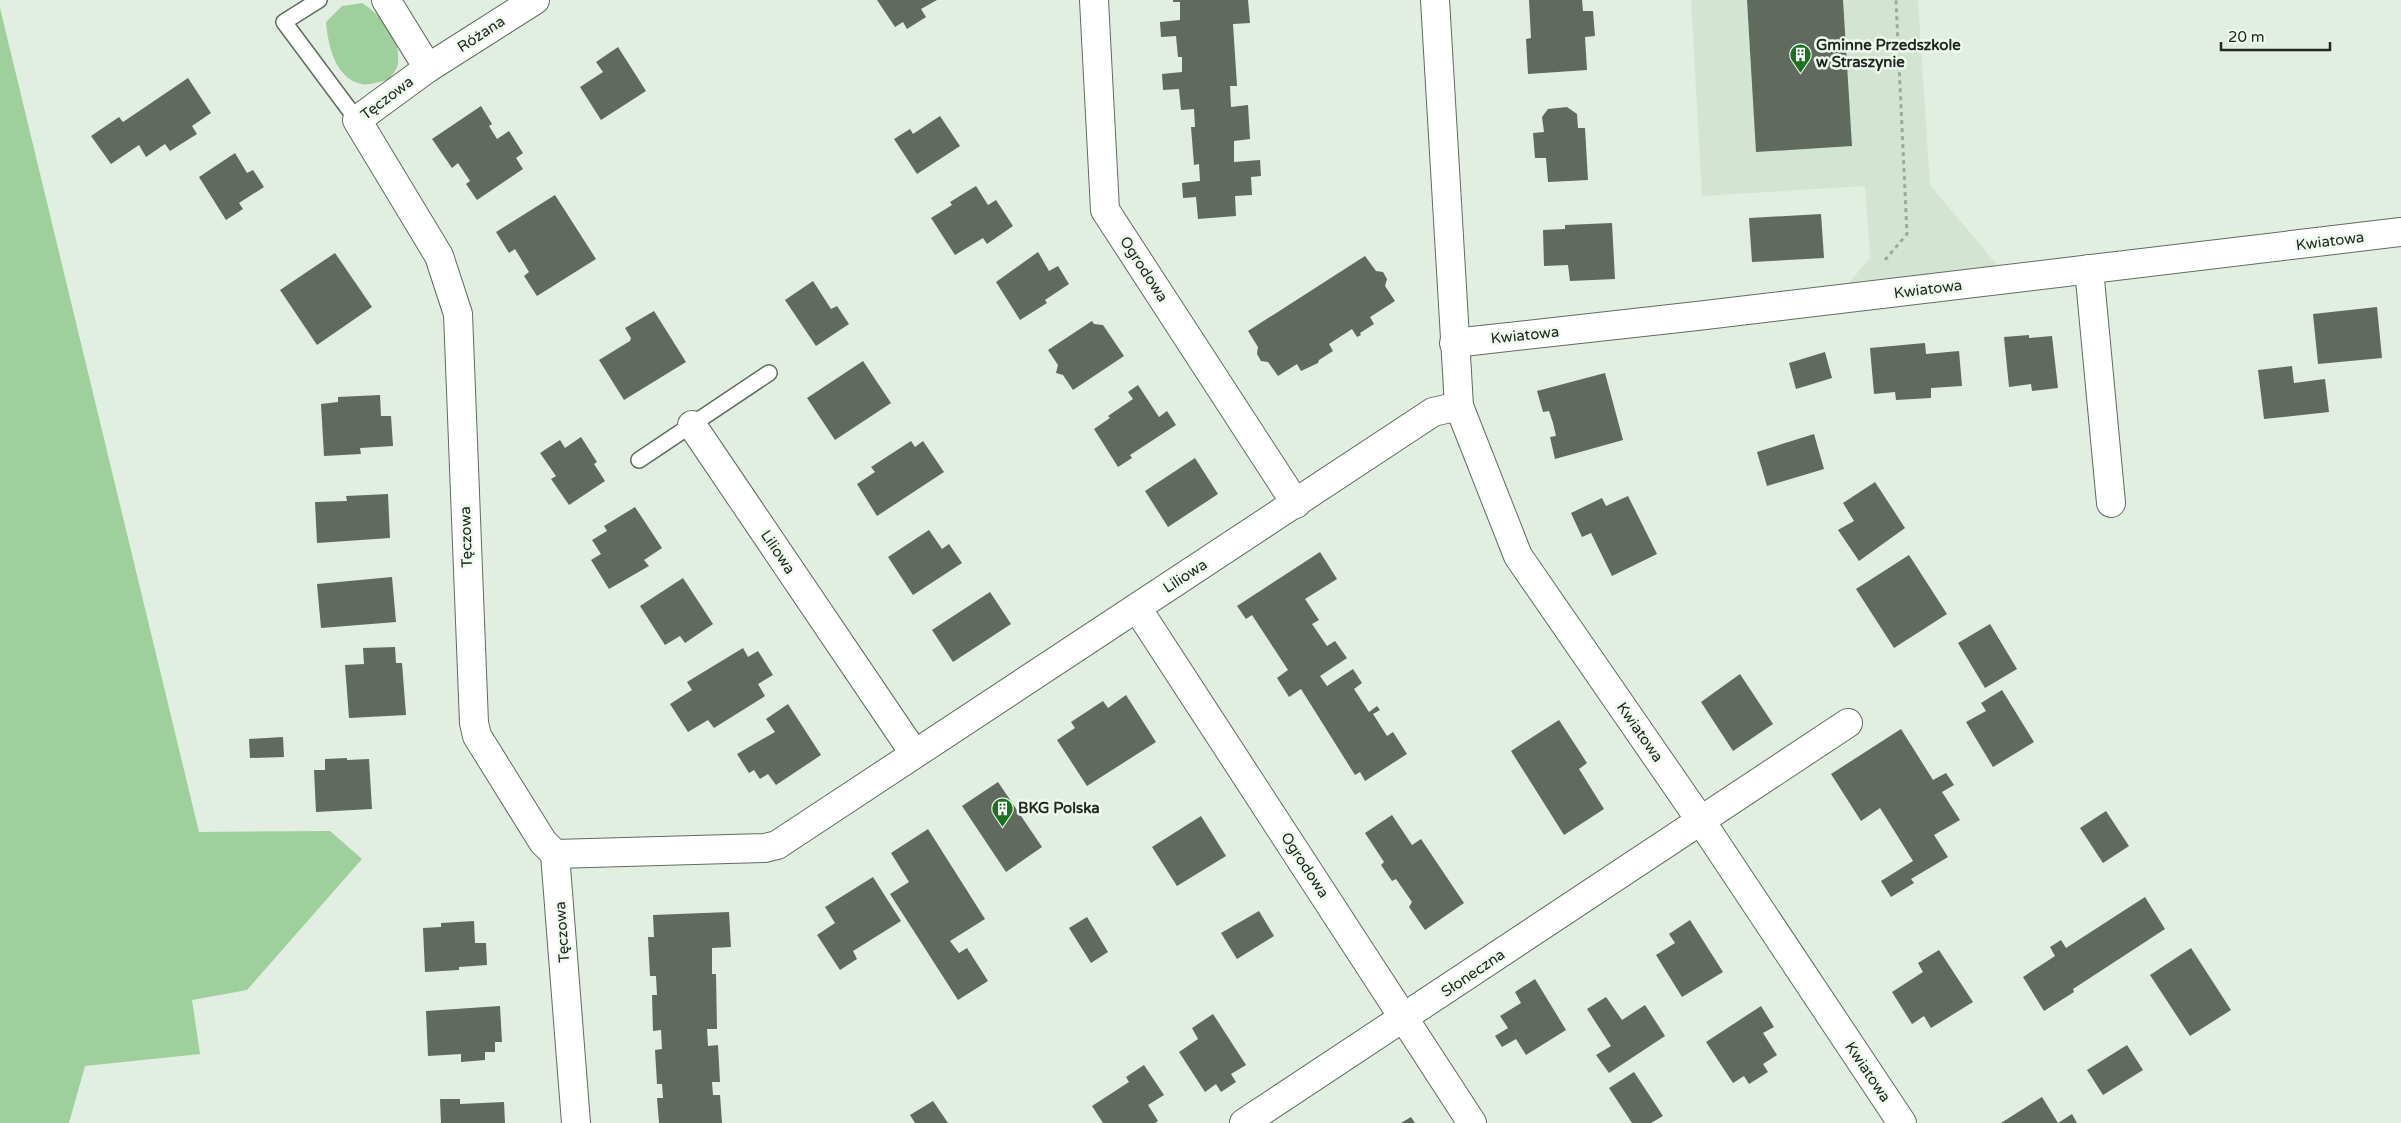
<svg xmlns="http://www.w3.org/2000/svg" width="2401" height="1123" font-family="'Varela Round',sans-serif">
<rect width="100%" height="100%" fill="#e2eee1"/>
<path fill="#d3e5d2" d="M1691,0H1918L1930,185L1998,266L1848,284L1870,258L1865,186L1702,196Z"/>
<g fill="#9fcf9c">
<path d="M362,3C382,16 401,37 398,63C398,68 392,75 388,80C381,81 368,86 361,84C335,78 328,45 326,22L342,6Z"/>
<path d="M0,8L199,832L330,831L362,859L247,990L192,1000L200,1054L85,1066L69,1123H0Z"/>
</g>
<g fill="#606a5f">
<path d="M877,0H937L921,9L926,17L907,29L903,22L895,27Z"/>
<path d="M1173,0H1248L1250,23L1233,24L1237,86H1230L1231,107L1248,105L1250,139L1234,141V162L1260,160L1261,176L1251,177L1252,195L1235,196L1236,216L1198,219L1196,197L1183,198L1182,183L1200,181L1199,164L1194,165L1191,127H1195L1194,109L1181,110L1179,89L1163,90L1162,74L1182,72V57H1178L1176,36L1161,37L1160,22L1180,20V2H1173Z"/>
<path d="M1529,0H1582L1583,11H1593L1595,36L1585,37L1587,70L1528,74L1526,39L1531,38Z"/>
<path d="M1747,0H1843L1852,146L1756,152Z"/>
<path d="M618,47L646,91L601,120L580,87L603,72L596,62Z"/>
<path d="M188,78L211,113L192,126L197,134L170,151L165,144L146,157L139,145L111,164L91,136L119,117L123,122Z"/>
<path d="M481,106L492,124L489,126L497,139L509,131L523,153L516,158L523,169L477,200L466,184L470,181L458,163L452,168L432,139Z"/>
<path d="M1567,107L1577,114L1578,128H1585L1588,180L1548,182L1546,158H1535L1533,133L1544,132L1542,117L1548,109Z"/>
<path d="M940,116L960,146L917,174L894,139L910,129L913,134Z"/>
<path d="M235,153L247,173L253,170L264,187L239,203L243,209L226,220L199,177Z"/>
<path d="M976,186L988,205L996,200L1013,226L987,244L983,238L955,255L931,218L952,205L950,202Z"/>
<path d="M555,195L596,259L537,296L524,276L529,272L515,249L509,253L496,232Z"/>
<path d="M1821,214L1824,258L1752,262L1749,218Z"/>
<path d="M1612,223L1615,279L1570,281L1568,265L1544,266L1543,230L1565,229V225Z"/>
<path d="M1038,252L1049,271L1058,266L1069,284L1045,300L1047,303L1020,320L996,282Z"/>
<path d="M335,253L372,307L317,345L280,290Z"/>
<path d="M1365,256L1376,271L1383,272L1387,279L1385,286L1395,301L1370,317L1374,324L1360,333L1361,335L1357,337L1352,329L1329,344L1333,351L1319,360L1318,363L1301,371L1297,364L1278,376L1268,362L1261,361L1257,354L1258,347L1248,331Z"/>
<path d="M813,281L831,309L837,306L849,324L816,346L785,300Z"/>
<path d="M2377,307L2382,358L2318,364L2313,314Z"/>
<path d="M654,311L686,362L624,400L599,360L630,341L631,338L625,328Z"/>
<path d="M1092,321L1094,324L1103,325L1124,356L1073,390L1063,375L1056,373L1058,365L1048,350Z"/>
<path d="M2029,335V338L2052,336L2058,388L2032,391L2031,384L2009,387L2004,337Z"/>
<path d="M1925,343L1926,354L1959,351L1962,386L1931,388V398L1896,400L1895,392L1874,394L1870,348Z"/>
<path d="M1825,352L1832,378L1796,389L1789,363Z"/>
<path d="M863,361L891,403L835,440L807,398Z"/>
<path d="M2292,366L2294,383L2325,379L2329,412L2264,419L2258,370Z"/>
<path d="M1605,373L1623,440L1555,459L1550,437L1556,436L1553,423L1549,411L1543,412L1537,391Z"/>
<path d="M1138,385L1159,417L1167,411L1176,425L1130,455L1132,458L1118,467L1094,429L1110,418L1108,416L1133,399L1128,392Z"/>
<path d="M380,395L381,416H391L393,446L360,448L361,454L324,456L321,404L338,402V397Z"/>
<path d="M1814,434L1824,469L1767,486L1757,452Z"/>
<path d="M581,437L597,462L594,464L605,481L569,505L551,479L556,476L540,453L560,440L565,448Z"/>
<path d="M911,441L915,447L923,441L944,472L877,516L857,484L875,472L871,467Z"/>
<path d="M1195,458L1218,494L1168,527L1145,491Z"/>
<path d="M1875,482L1905,528L1859,561L1838,530L1854,521L1843,503Z"/>
<path d="M388,494L390,538L317,543L315,502L347,501L346,496Z"/>
<path d="M1628,496L1657,554L1612,576L1591,533L1582,537L1571,513L1602,498L1606,506Z"/>
<path d="M635,507L662,548L644,560L649,566L609,589L591,560L601,554L592,540L607,531L604,526Z"/>
<path d="M929,530L942,549L949,544L962,563L913,595L888,557Z"/>
<path d="M1320,552L1337,579L1305,599L1319,620L1312,624L1327,646L1335,641L1347,658L1320,676L1327,686L1353,669L1362,683L1354,689L1369,712L1377,706L1380,710L1373,714L1387,736L1393,732L1407,754L1365,781L1360,772L1355,775L1301,689L1289,697L1277,678L1288,670L1252,615L1246,619L1237,606Z"/>
<path d="M1909,555L1947,614L1894,648L1856,589Z"/>
<path d="M392,577L396,622L321,628L317,584Z"/>
<path d="M683,578L713,624L685,643L680,636L665,645L640,606Z"/>
<path d="M990,592L1011,624L953,662L932,630Z"/>
<path d="M1990,624L2017,669L1985,688L1958,643Z"/>
<path d="M395,647L396,663H402L406,715L349,718L345,665L364,664L363,648Z"/>
<path d="M743,648L748,657L758,651L773,675L758,684L765,696L714,728L708,720L688,732L670,704L692,690L687,682Z"/>
<path d="M1740,674L1773,724L1733,751L1701,702Z"/>
<path d="M2002,690L2034,742L1993,767L1966,722L1986,711L1981,703Z"/>
<path d="M1126,695L1156,742L1087,786L1057,740L1075,728L1071,722L1103,701L1108,708Z"/>
<path d="M788,704L821,755L776,785L768,774L760,779L754,770L749,773L737,754L775,732L766,719Z"/>
<path d="M1559,720L1587,763L1579,769L1604,809L1564,835L1511,751Z"/>
<path d="M1901,729L1933,780L1946,773L1954,785L1942,792L1960,820L1934,835L1948,857L1911,879L1914,883L1891,897L1881,881L1913,861L1880,808L1861,821L1831,774Z"/>
<path d="M283,737L284,757L250,758L249,739Z"/>
<path d="M347,758V760L369,759L372,809L316,812L314,770H325V759Z"/>
<path d="M998,782L1042,847L1006,872L962,806Z"/>
<path d="M2106,811L2129,846L2103,863L2080,828Z"/>
<path d="M1392,815L1412,845L1421,839L1464,903L1425,930L1409,907L1412,902L1396,879L1392,881L1381,865L1384,862L1365,833Z"/>
<path d="M1201,816L1226,856L1177,886L1152,847Z"/>
<path d="M928,829L985,919L950,941L959,953L967,948L988,981L958,1000L890,894L909,882L891,853Z"/>
<path d="M873,877L901,921L853,951L857,959L840,970L817,935L835,923L825,907Z"/>
<path d="M2145,897L2165,929L2073,989L2074,992L2044,1011L2023,977L2055,956L2050,947L2061,940L2066,948Z"/>
<path d="M1259,911L1274,936L1237,959L1221,933Z"/>
<path d="M729,912L731,947L712,948V974H716L717,1029H707L708,1046L718,1045L720,1082H712L713,1095H720L722,1123H659L657,1098H663L662,1084H657L655,1050L662,1049L661,1030L653,1031L652,995H657L656,976H650L648,937H654L653,915Z"/>
<path d="M1087,917L1108,952L1091,963L1069,928Z"/>
<path d="M1690,920L1723,972L1682,997L1656,955L1675,943L1669,934Z"/>
<path d="M474,921L475,943H486L487,965L459,967V970L425,972L423,928L441,927V923Z"/>
<path d="M2191,948L2231,1010L2190,1036L2150,975Z"/>
<path d="M1939,950L1973,1002L1931,1028L1924,1016L1912,1024L1892,992L1923,972L1918,963Z"/>
<path d="M1535,979L1566,1030L1526,1055L1516,1039L1502,1047L1495,1036L1508,1028L1500,1016L1521,1003L1515,992Z"/>
<path d="M1606,997L1622,1020L1645,1005L1665,1036L1609,1073L1596,1055L1611,1046L1587,1009Z"/>
<path d="M500,1006L502,1042H495V1052H485V1060L461,1062V1054L428,1056L426,1011Z"/>
<path d="M1761,1006L1774,1027L1763,1033L1777,1055L1763,1064L1768,1072L1749,1084L1744,1076L1733,1083L1706,1042Z"/>
<path d="M1213,1014L1246,1065L1231,1074L1236,1082L1221,1092L1216,1084L1205,1092L1179,1052L1198,1039L1192,1028Z"/>
<path d="M2127,1045L2143,1070L2103,1095L2087,1070Z"/>
<path d="M1144,1065L1164,1095L1148,1105L1158,1121L1155,1123H1103L1092,1106L1129,1082L1126,1077Z"/>
<path d="M1634,1072L1663,1116L1651,1123H1632L1609,1088Z"/>
<path d="M2042,1097L2058,1123L2072,1114L2077,1123H2001Z"/>
<path d="M440,1099H460V1104L504,1102L505,1123H441Z"/>
<path d="M933,1101L948,1123H915L910,1115Z"/>
<path d="M1411,1117L1415,1123H1401Z"/>
</g>
<g fill="none" stroke-linecap="round" stroke-linejoin="round">
<defs>
<g id="service">
<path d="M319,0L284,22L357,120"/>
<path d="M639,460L769,373"/>
</g>
<g id="minor">
<path d="M386,0L428,68"/>
<path d="M535,0L428,68L357,120L439,256L458,314L474,723L477,736L543,842L555,854L576,1123"/>
<path d="M1094,0L1105,210L1296,504"/>
<path d="M1435,0L1459,406L1518,556L1701,821L1902,1123"/>
<path d="M2089,269L2111,503"/>
<path d="M1454,343L1697,316L2401,232"/>
<path d="M692,425L914,753"/>
<path d="M1137,608L1472,1123"/>
<path d="M555,854L765,848L777,845L1433,412L1459,406"/>
<path d="M1244,1123L1848,723"/>
</g>
</defs>
<use href="#service" stroke="#616c61" stroke-width="18"/>
<use href="#minor" stroke="#616c61" stroke-width="30"/>
<path stroke="#9fa89e" stroke-width="3" stroke-dasharray="4 4" stroke-linecap="butt" d="M1885,260L1907,234L1896,0"/>
<use href="#service" stroke="#fff" stroke-width="15"/>
<use href="#minor" stroke="#fff" stroke-width="28"/>
</g>
<defs>
<symbol id="building-pin" viewBox="-11 -11 22 30"><path d="M0 17L-7.5 6A9.5 9.5 0 1 1 7.5 6Z" fill="#1b731f" stroke="#effbee"/><path d="M-4-6H4V6H1V3H-1V6H-4ZM-2.5-4.3h1.7v1.8h-1.7ZM.8-4.3h1.7v1.8H.8ZM-2.5-1h1.7V.8h-1.7ZM.8-1h1.7V.8H.8Z" fill="#fff"/></symbol>
</defs>
<g fill-rule="evenodd">
<use href="#building-pin" x="1788" y="42" width="25" height="34"/>
<use href="#building-pin" x="990" y="796" width="25" height="34"/>
</g>
<g text-anchor="middle" dominant-baseline="central" stroke-width="5" stroke-linejoin="round" paint-order="stroke">
<g font-size="15" fill="#232722" stroke="#effbee">
<text transform="translate(481 34) rotate(-33)">Różana</text>
<text transform="translate(387 98) rotate(-37)">Tęczowa</text>
<text transform="translate(2330 241) rotate(-7)">Kwiatowa</text>
<text transform="translate(1144 269) rotate(57)">Ogrodowa</text>
<text transform="translate(1928 289) rotate(-7)">Kwiatowa</text>
<text transform="translate(1525 335) rotate(-6)">Kwiatowa</text>
<text transform="translate(466 537) rotate(-92)">Tęczowa</text>
<text transform="translate(778 552) rotate(56)">Liliowa</text>
<text transform="translate(1185 576) rotate(-33)">Liliowa</text>
<text transform="translate(1640 732) rotate(55)">Kwiatowa</text>
<text transform="translate(1305 865) rotate(57)">Ogrodowa</text>
<text transform="translate(562 932) rotate(-94)">Tęczowa</text>
<text transform="translate(1473 973) rotate(-34)">Słoneczna</text>
<text transform="translate(1868 1072) rotate(56)">Kwiatowa</text>
</g>
<g font-size="15" font-weight="bold" fill="#232722" stroke="#effbee" text-anchor="start">
<text x="1816" y="45">Gminne Przedszkole<tspan x="1816" dy="17">w Straszynie</tspan></text>
<text x="1018" y="808">BKG Polska</text>
</g>
</g>
<path d="M2221 42v8h109v-8" fill="none" stroke="#232722" stroke-width="2.5"/>
<text x="2228" y="42" font-size="15" fill="#232722" stroke="#effbee" stroke-width="4" paint-order="stroke">20 m</text>
</svg>
